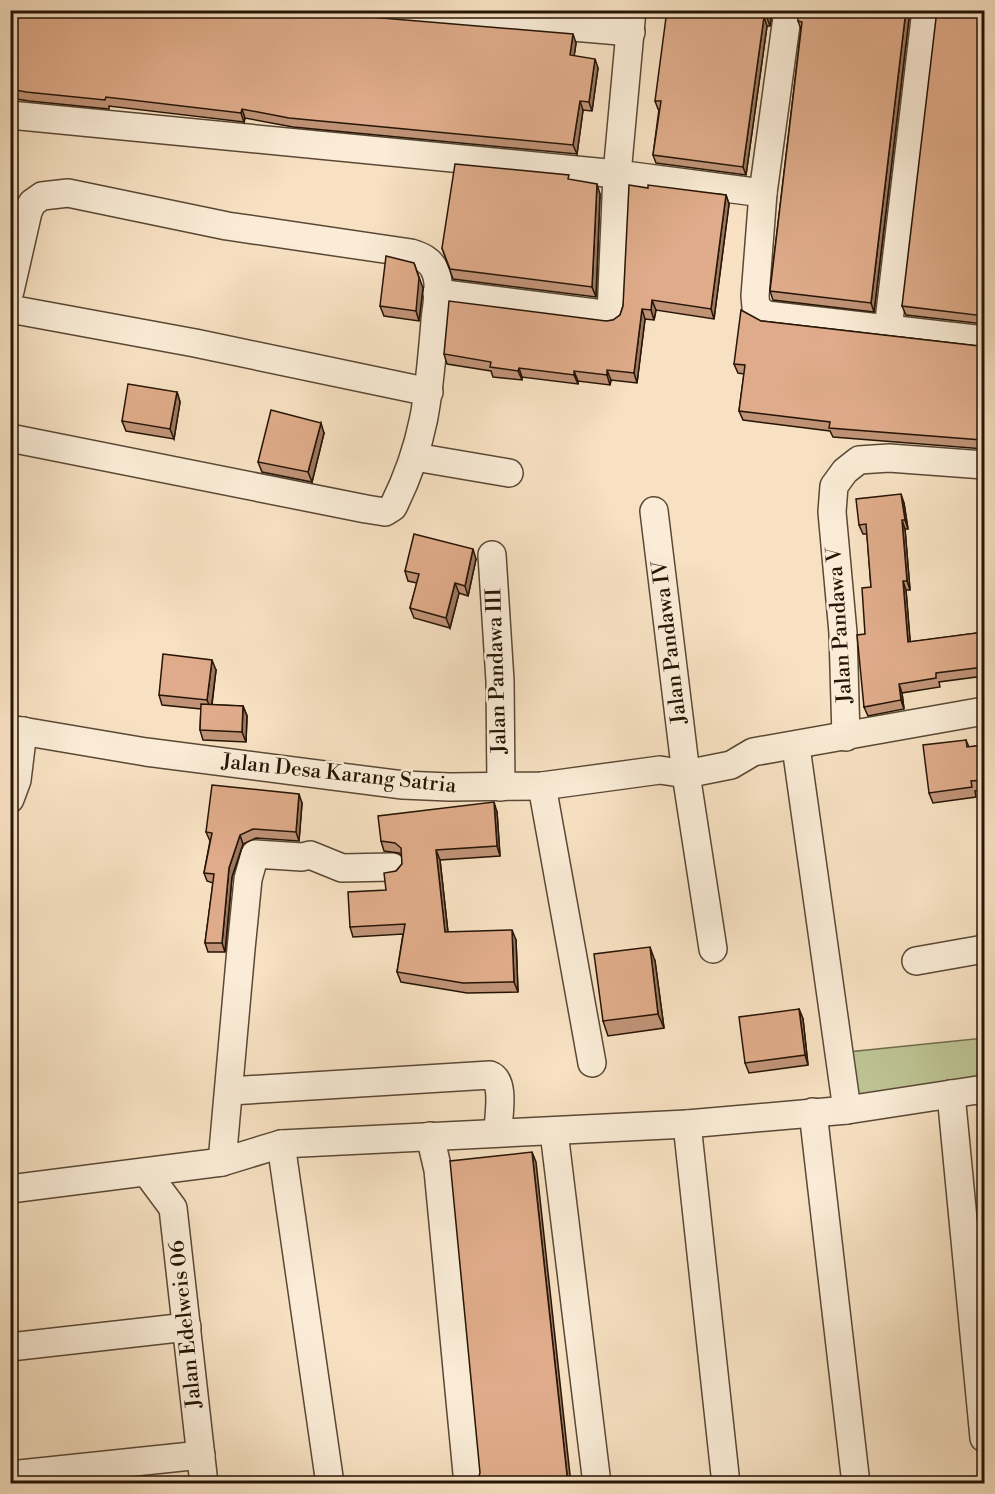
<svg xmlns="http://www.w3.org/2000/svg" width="995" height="1494" font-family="'Libre Bodoni',serif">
<rect width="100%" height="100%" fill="#f7e1c2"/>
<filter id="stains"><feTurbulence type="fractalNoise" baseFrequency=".00333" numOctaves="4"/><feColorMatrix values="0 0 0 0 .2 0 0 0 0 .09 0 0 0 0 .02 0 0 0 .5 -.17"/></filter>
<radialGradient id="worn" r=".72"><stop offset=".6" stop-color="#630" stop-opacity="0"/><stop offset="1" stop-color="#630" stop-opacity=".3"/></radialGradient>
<path fill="#bdc393" stroke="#726c4c" stroke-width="1.5" d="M984,1038V1089L847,1110L838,1053Z"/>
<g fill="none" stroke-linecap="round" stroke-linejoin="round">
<defs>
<g id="minor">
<path d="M375,10L631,32"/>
<path d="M788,10L763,193L755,296L756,307L766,315L984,340"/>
<path d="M10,115L617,174L763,193"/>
<path d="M10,291L28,212L32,203L42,196L68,193L227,226L411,253C421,256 431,260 435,271C442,285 436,306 435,321C429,393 426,441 393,507L385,512L366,509L10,438"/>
<path d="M437,293L611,315L617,174L632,10"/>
<path d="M10,309L195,343L429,392"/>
<path d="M888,329L926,10"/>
<path d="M415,457L509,473"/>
<path d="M654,511L686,774L713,949"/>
<path d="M492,555L500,681L501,787"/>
<path d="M10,729L146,752L403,785L449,787L542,786L660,770L686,774L731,765L753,752L984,711"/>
<path d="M846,737L843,633L832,512L834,486L845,471L859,460L889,458L984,465"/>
<path d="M796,747L847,1110"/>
<path d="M542,786L592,1063"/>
<path d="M10,799L17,780L23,731"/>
<path d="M916,961L984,949"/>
<path d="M230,1091L490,1075C506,1081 498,1117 498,1131"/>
<path d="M951,1094L984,1438"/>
<path d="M813,1112L856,1484"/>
<path d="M687,1124L726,1484"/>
<path d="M554,1132L597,1484"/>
<path d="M430,1136L438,1170L468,1484"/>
<path d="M281,1144L330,1484"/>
<path d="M222,1162L241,949L248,879L255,854L302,857L310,855L342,868L392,867"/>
<path d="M147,1173L173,1208L204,1484"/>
<path d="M10,1189L222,1162L281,1144L687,1124L847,1110L984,1089"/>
<path d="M10,1347L187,1327"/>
<path d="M10,1475L201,1455"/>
</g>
</defs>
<use href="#minor" stroke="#5a4835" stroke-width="30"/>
<use href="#minor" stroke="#faecd7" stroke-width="27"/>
</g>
<g fill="#c09377" stroke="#261506" stroke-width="1.5">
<path d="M10,10L370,17L576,43L574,56L598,68L592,111L583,110L577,154L293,127L245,118L244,122L109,106V109L29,101L10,98Z"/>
<path d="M772,10L770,26H767L746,175L656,163L653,155L659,109H658L655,101Z"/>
<path d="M910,10L874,312L773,300L770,291L801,29L798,21Z"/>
<path d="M984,10V324L906,315L902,306Z"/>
<path d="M570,180L600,194L596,297L453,279L442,248Z"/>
<path d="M648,188L726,195L729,204L714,319L656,310L654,320L645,319L637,383L611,380L610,385L578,381V384L522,377V380L493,377L491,371L447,364L444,354L613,320L620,315L623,306Z"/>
<path d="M423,288L419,321L384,316L380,306Z"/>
<path d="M761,321L979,346L984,345V449L833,437L830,431L743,420L739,411L744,374L738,373L734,364Z"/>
<path d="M177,392L180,402L174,439L126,431L122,421Z"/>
<path d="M324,433L312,482L262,472L258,462Z"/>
<path d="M904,503L908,529H905L910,590H906L910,642L984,632V676L939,682L940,687L902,693L904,709L868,716L864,707L865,634L871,587L867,534H863L859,525Z"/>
<path d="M476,559L468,596L459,593L450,628L414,618L410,608L417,583L408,581L405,571Z"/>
<path d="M216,670L212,705L243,706L247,716L246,742L203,740L200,730L201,709L162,705L159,695Z"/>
<path d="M966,740L969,747L984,745V790L975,791L976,797L933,803L929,793Z"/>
<path d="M302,803L299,841L256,838L243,844L232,877L225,952H208L205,943L213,883L207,881L204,873L210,841L206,832Z"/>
<path d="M497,812L500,856L440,860L448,932L516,940L518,992L467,993L401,982L397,972L403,934L353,937L350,927L386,890L396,871L402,864V856L399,853L384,851L381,841Z"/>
<path d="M655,961L664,1028L608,1036L603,1021Z"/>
<path d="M799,1009L803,1019L808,1065L749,1073L745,1063Z"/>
</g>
<g fill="#9c7861" stroke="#261506" stroke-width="1.5">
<path d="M768,10H772L770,26L767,18Z"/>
<path d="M906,10H910L874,312L871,303Z"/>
<path d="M764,17L767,26L746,175L743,167Z"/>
<path d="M573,34L576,43L573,64L570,55Z"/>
<path d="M595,59L598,68L592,111L589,102Z"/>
<path d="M580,101L583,110L577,154L573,145Z"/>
<path d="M242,109L245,118L244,122L241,113Z"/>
<path d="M597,184L600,194L596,297L592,287Z"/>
<path d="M726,195L729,204L714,319L711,309Z"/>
<path d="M414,263L423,288L419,321L416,311Z"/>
<path d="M652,300L656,310L654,320L651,310Z"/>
<path d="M642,309L645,319L637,383L634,373Z"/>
<path d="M519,368L522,377V380L518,371Z"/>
<path d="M607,370L611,380L610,385L607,375Z"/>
<path d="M574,371L578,381V384L574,375Z"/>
<path d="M177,392L180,402L174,439L170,429Z"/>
<path d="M321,423L324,433L312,482L308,472Z"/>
<path d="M901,494L904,503L908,529L905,520Z"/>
<path d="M902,520L905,529L910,590L907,581Z"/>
<path d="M473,549L476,559L468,596L465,586Z"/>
<path d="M903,581L906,590L911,651L908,642Z"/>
<path d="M455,583L459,593L450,628L446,618Z"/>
<path d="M212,660L216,670L211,710L207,700Z"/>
<path d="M899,684L902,693L904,709L901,700Z"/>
<path d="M243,706L247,716L246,742L242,732Z"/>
<path d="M299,794L302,803L299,841L296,832Z"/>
<path d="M494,802L497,812L500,856L497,846Z"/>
<path d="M240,835L243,844L232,877L225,952L222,943L229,868Z"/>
<path d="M436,850L440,860L449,942L445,932Z"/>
<path d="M512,930L516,940L518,992L514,982Z"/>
<path d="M650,947L655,961L664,1028L658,1014Z"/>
<path d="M799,1009L803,1019L808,1065L805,1055Z"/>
<path d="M532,1152L536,1162L571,1484H568Z"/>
</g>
<g fill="#dfab8a" stroke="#261506" stroke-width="1.5">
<path d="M10,10H361L370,17L573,34L570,55L595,59L589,102L580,101L573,145L289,118L242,109L241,113L106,97L105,100L26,92L10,89Z"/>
<path d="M667,10H768L767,18L764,17L743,167L653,155L661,101H655Z"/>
<path d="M798,10H906L871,303L770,291L802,22L798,21Z"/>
<path d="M937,10H984V316L902,306Z"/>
<path d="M455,164L569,175L568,179L597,184L592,287L450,269L442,248Z"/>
<path d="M629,185L648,188V185L726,195L711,309L652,300L651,310L642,309L634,373L607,370V375L574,371V375L519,368L518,371L490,367L491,362L444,354L449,301L606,321L613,320L620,315L623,306Z"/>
<path d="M386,256L414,263L419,278L416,311L380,306Z"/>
<path d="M741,310L761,321L979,346L984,345V441L982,440L829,428L830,422L739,411L745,365L734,364Z"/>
<path d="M128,384L177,392L170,429L122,421Z"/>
<path d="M271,410L321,423L308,472L258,462Z"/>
<path d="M901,494L905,520H902L907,581H903L908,642L984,632V667L936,673V678L899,684L901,700L864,707L857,635L865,634L862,588L871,587L866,524L859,525L856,499Z"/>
<path d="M414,534L473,549L465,586L455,583L446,618L410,608L419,574L405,571Z"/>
<path d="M163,654L212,660L207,700L159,695Z"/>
<path d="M201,704L243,706L242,732L200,730Z"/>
<path d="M966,740L967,747L984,745V780L971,781L972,787L929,793L923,745Z"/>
<path d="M212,785L299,794L296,832L253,829L240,835L229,868L222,943H205L214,874L204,873L212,833L206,832Z"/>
<path d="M494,802L497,846L436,850L445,932L512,930L514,982L463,983L397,972L405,924L350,927L348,892L386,890L384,873L396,871L402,864L401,848L395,843L381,841L378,816Z"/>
<path d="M650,947L658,1014L603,1021L594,954Z"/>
<path d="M799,1009L805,1055L745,1063L739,1017Z"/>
<path d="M532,1152L568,1484H476L480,1473L450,1161Z"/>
<path d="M640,1479V1484H604L607,1482Z"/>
</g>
<g text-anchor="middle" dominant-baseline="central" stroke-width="5" stroke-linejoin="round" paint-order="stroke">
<g font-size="21" fill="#261506" stroke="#faecd7">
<text transform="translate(840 625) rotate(-94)">Jalan Pandawa V</text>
<text transform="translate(670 642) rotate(-97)">Jalan Pandawa IV</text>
<text transform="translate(497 671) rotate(-92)">Jalan Pandawa III</text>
<text transform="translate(339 774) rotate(6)">Jalan Desa Karang Satria</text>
<text transform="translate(186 1324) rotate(-96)">Jalan Edelweis 06</text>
</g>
</g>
<rect width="995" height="1494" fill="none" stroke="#f7e1c2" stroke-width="36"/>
<rect x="12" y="12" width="971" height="1470" fill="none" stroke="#261506" stroke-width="3"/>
<rect x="18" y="18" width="959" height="1458" fill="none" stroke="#261506" stroke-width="1.5"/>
<rect width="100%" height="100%" filter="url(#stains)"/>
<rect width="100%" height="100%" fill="url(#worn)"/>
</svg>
